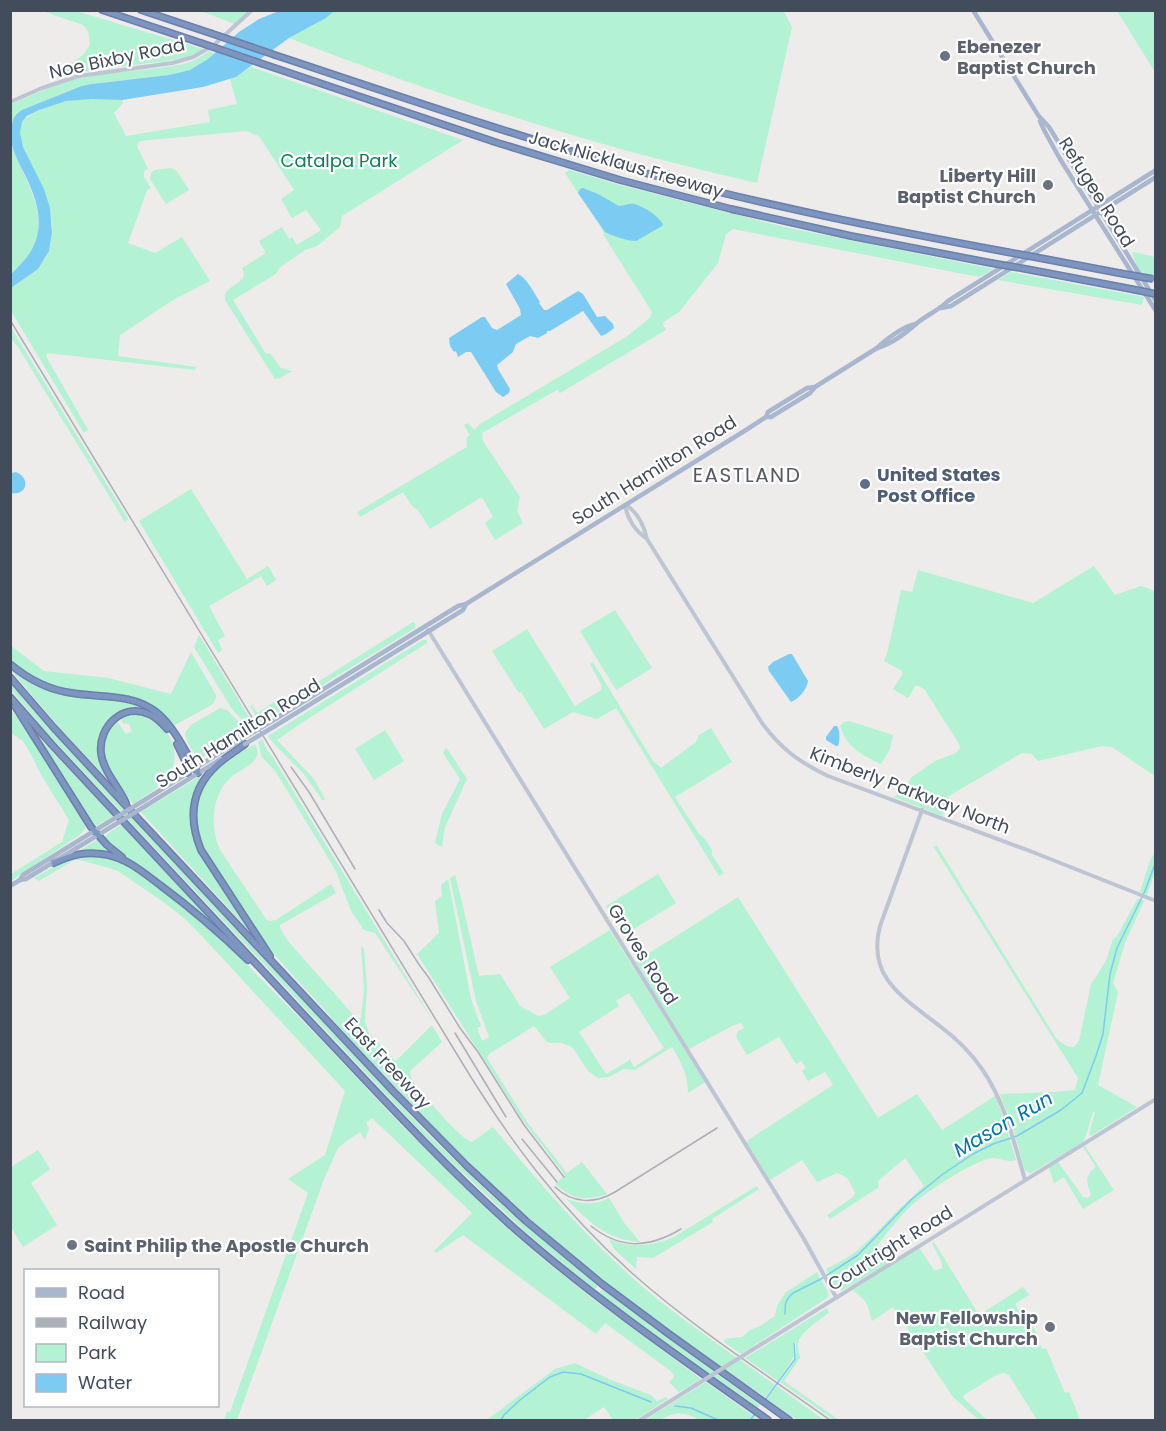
<svg xmlns="http://www.w3.org/2000/svg" width="1166" height="1431" font-family="Poppins,sans-serif">
<rect width="100%" height="100%" fill="#eeebeb"/>
<g fill="#b3f2d3" fill-rule="evenodd">
<path d="M334,10H783L792,27L757,183C698,169 638,155 579,137C481,108 384,75 289,38L326,18Z"/>
<path d="M42,11H76L203,49C188,59 167,61 149,63C120,67 89,69 61,78L58,73L83,55L90,45L88,31L83,25Z"/>
<path d="M201,11H248L235,24Z"/>
<path d="M1117,11H1155V72Z"/>
<path d="M210,51L214,53L208,59L190,70L169,75L92,84L22,110L15,115L11,131V104C32,95 53,85 77,79C112,71 148,71 184,64L193,61Z"/>
<path d="M251,67L463,140L342,216L340,227L317,246L305,250L279,268L276,274L233,300L266,354L270,353L281,368L292,371L280,378L275,379L225,300C223,288 237,286 243,278L244,273L242,268L266,253L259,241L282,227L289,239L292,237L297,245L321,230L306,210L292,218L281,199L294,190L259,136L246,131L140,141L137,146L148,169L144,171V177L151,188L147,190L128,243L155,253L182,237L210,281L173,300L120,335L118,356L196,367L195,370L47,353L46,356L88,430L84,433L11,311V288C25,278 43,268 49,250C58,222 47,195 34,170C30,162 25,154 22,145C20,138 19,130 22,123C27,113 56,103 67,101C84,98 104,99 122,100L123,103L114,113L126,136L210,122L208,110L237,104L230,79L236,77Z"/>
<path d="M10,141C23,181 58,220 25,261C21,265 15,269 11,274Z"/>
<path d="M171,168L176,170L189,190L166,204L150,179L151,173L154,170Z"/>
<path d="M569,170L620,185L789,228L994,269L979,277L733,229L726,234L718,263L679,312L662,323L666,330L560,393L557,390L482,433L483,441L520,497L517,511L523,523L495,540L485,523L493,517L483,499L480,498L430,529L418,510L412,506L403,492L360,517L357,512L467,447L466,439L471,433L469,434L464,425L468,423L474,430L480,424L626,337L650,318L652,312L603,234L604,232L565,173Z"/>
<path d="M1134,252L1155,257V276L1140,273L1132,253Z"/>
<path d="M1011,272L1144,297L1142,305L998,280Z"/>
<path d="M10,326L128,519L125,522L18,347L11,339Z"/>
<path d="M191,489L247,579L268,566L276,580L267,586L261,576L209,606L225,636L218,640L222,650L218,653L139,521Z"/>
<path d="M1094,566L1115,595L1141,586L1155,591V776L1112,747L1102,746L1038,761L1032,754L1022,753L949,796L943,816L894,797L905,788L912,777L935,761L956,753L960,748L959,744L925,690L919,686H915L908,698L893,689L903,674L901,670L884,661L888,650L901,590L912,592L918,570L1033,603Z"/>
<path d="M615,610L652,668L616,690L580,631Z"/>
<path d="M413,622L415,623V628L261,723L250,706L252,705L257,713L276,701L278,705L302,692Z"/>
<path d="M527,629L575,706L601,690L602,686L590,664L593,662L653,761L661,768L696,742L699,735L711,728L732,762L675,797L699,834L705,839L712,850V855L724,873L719,876L616,708L597,719L573,712L544,729L521,692L519,693L492,651Z"/>
<path d="M199,635L255,727L251,729L232,709L194,647Z"/>
<path d="M423,640H427V643L303,722L277,740L314,779L325,799L323,801L303,773L274,744L268,736Z"/>
<path d="M10,645L44,671L108,678L171,694L191,652L216,695V698L213,704L175,725C165,716 156,706 142,700C125,694 109,694 91,692C59,690 34,683 11,660Z"/>
<path d="M10,666L34,683L53,691L130,701L149,710L158,717L145,711L114,717L99,746L112,784L58,726L11,670Z"/>
<path d="M10,683L54,734L424,1130L490,1194L525,1225L597,1285V1288L594,1289L530,1236L436,1148L47,733L11,690Z"/>
<path d="M220,708L227,710L248,732L199,759C193,753 186,741 185,733L191,725Z"/>
<path d="M10,709C23,725 38,741 45,761L85,824V829L81,834L11,881V874L62,842L69,820L40,773L33,758L23,741L11,733Z"/>
<path d="M139,713C143,715 148,716 152,718C171,729 182,756 169,775C161,787 145,796 133,804C119,784 93,757 107,731C109,727 113,723 116,720L126,734L132,731L129,724L123,723L121,718L128,714Z"/>
<path d="M849,721L893,735L890,749L881,764C861,754 848,749 840,726L844,722Z"/>
<path d="M385,730L404,761L374,780L355,749Z"/>
<path d="M37,736L113,816L96,826L94,825Z"/>
<path d="M262,739L267,750L272,756L435,1024L375,933L364,930L351,911L336,871L276,772L262,757L258,742Z"/>
<path d="M255,744C257,749 259,753 256,758C251,767 237,771 230,778C211,796 210,828 220,850L266,919L270,921L276,920L331,884L336,893L280,925V928L287,940L357,1019L361,1018L364,988L361,947L364,948L367,988L365,1021L369,1033L394,1060H397L432,1025L442,1042L410,1071L411,1078L416,1086C427,1098 459,1138 472,1142L493,1127C540,1184 587,1239 643,1287C684,1322 731,1353 775,1385L765,1397C712,1360 658,1323 607,1283C529,1222 457,1154 390,1081C372,1062 353,1044 336,1024C332,1019 328,1014 324,1009C308,991 290,973 274,954C260,936 247,917 234,897C220,874 196,847 196,819C195,777 223,763 255,744Z"/>
<path d="M446,747L467,779L445,827L442,847L435,843L442,814L460,779L443,753Z"/>
<path d="M200,776L201,781L197,790L193,832L252,934L141,812Z"/>
<path d="M121,825L213,922L211,924L111,847L105,839L106,835Z"/>
<path d="M97,840L113,854L77,852Z"/>
<path d="M933,846H937L1056,1038L1066,1046L1074,1047L1079,1041L1091,984L1106,961L1113,939L1117,936L1138,898L1144,901L1125,943L1113,983L1118,992L1098,1085L1137,1107L1091,1136L1089,1134L1095,1112H1093L1086,1136L1082,1143L1031,1173L1025,1171L1013,1128L1000,1094L1055,1092L1075,1090L1078,1078Z"/>
<path d="M1155,852V872L1147,895L1140,892L1150,861Z"/>
<path d="M86,856L106,857L117,860L129,866L184,907L217,934L322,1041L403,1127L491,1213L538,1255L593,1299L701,1379L679,1392L669,1382L674,1377L672,1372L605,1323L596,1334L463,1235L436,1253L434,1251L472,1213L372,1118L366,1123L369,1128L365,1140L360,1132L348,1140L338,1148L324,1179L237,1420H224L227,1411L230,1412L308,1193L288,1179L325,1155L345,1091L201,935L184,918L162,901L118,871L109,868L80,860H74L39,881L34,878L64,861Z"/>
<path d="M658,874L676,903L624,935L606,906Z"/>
<path d="M455,875L461,898L479,976L500,974L520,1006L538,1016L544,1015L570,998L550,967L610,930L705,1082L688,1093C688,1075 681,1062 672,1047L635,1070L624,1069L609,1077L598,1078L588,1071L572,1047L562,1043H551L547,1042L534,1026L489,1054L487,1058L527,1122L567,1173L582,1162L607,1194C583,1202 573,1199 555,1184L565,1175L521,1118L417,954L439,933L435,901L442,896L441,885L448,879L471,999L481,1026L477,1028L482,1041L489,1037L476,1001L450,878ZM629,993L664,1048L634,1067L630,1060L606,1074L579,1032L619,1006L616,1001Z"/>
<path d="M738,897L878,1118L917,1094L942,1130L995,1096L1002,1114L1016,1160C1008,1163 1001,1158 993,1158C975,1159 923,1194 910,1207C897,1219 887,1233 877,1246L887,1264L843,1290H837L826,1269L847,1258L858,1250L877,1232L900,1208L924,1186L905,1158L878,1181L879,1187L830,1219L827,1215L853,1197L855,1193L848,1179L844,1176L837,1173L817,1182L802,1160L770,1180L747,1143L748,1140L833,1085L825,1072L808,1081L802,1071L806,1068L801,1061L796,1064L779,1037L747,1055L736,1037L738,1031L744,1028L741,1023L734,1025L689,1049L635,962Z"/>
<path d="M1085,1146L1114,1190L1083,1209L1064,1177L1054,1183L1049,1167L1058,1162L1083,1197L1088,1198L1091,1195C1087,1183 1084,1176 1095,1168V1165L1083,1147Z"/>
<path d="M38,1150L50,1169L31,1183L57,1225L23,1247L11,1227V1167Z"/>
<path d="M757,1186L759,1189L712,1219L713,1222L653,1258L637,1257L636,1269L614,1249L609,1239C631,1249 652,1246 674,1237Z"/>
<path d="M609,1198L625,1224L640,1242C605,1239 590,1222 566,1199C582,1204 594,1206 609,1198Z"/>
<path d="M934,1242L979,1315L1023,1287L1029,1295L1015,1304L1026,1322L1031,1320L1042,1349L1046,1348L1065,1393L1069,1392L1080,1420H1037L1009,1375L1004,1373L998,1374L964,1395L963,1398L987,1420H979L953,1397L893,1307L872,1321C869,1313 869,1303 861,1297C859,1294 855,1293 853,1290L919,1248L934,1270H938L942,1268V1263L932,1243Z"/>
<path d="M817,1272L829,1294L827,1298L741,1354L724,1342L725,1339L742,1337L750,1330L760,1326L775,1316L777,1306L785,1293Z"/>
<path d="M602,1289L760,1405L758,1408L646,1328L599,1293Z"/>
<path d="M827,1308L829,1313C820,1319 799,1333 798,1344C798,1348 799,1354 800,1358L784,1381L839,1420H834L780,1382L796,1359V1342H793L794,1355L793,1358L778,1381L745,1358Z"/>
<path d="M575,1363L611,1380L651,1395L657,1401L666,1397L668,1399L635,1420H613L604,1407L584,1420H488V1419L555,1369Z"/>
<path d="M706,1382L759,1420H700L689,1415L679,1413L670,1415L660,1420H645Z"/>
<path d="M777,1386L821,1418L825,1420H797L767,1399Z"/>
</g>
<g fill="#7ccbf3">
<path d="M279,11H334L326,18L289,38L236,77L203,87L122,100L92,99L66,101L39,110L27,116L22,122L20,133L23,147L44,189L50,208L52,233L49,251L38,269L11,288V274C20,265 29,257 34,245C43,226 38,204 30,186C22,166 6,147 12,125C13,122 13,118 15,116C17,113 20,112 22,110L82,86L92,84L169,75L190,70L208,59L239,32L259,19Z"/>
<path d="M583,188L598,194L619,206C625,206 629,203 634,204C645,207 657,215 663,224L662,226L636,241C628,241 612,236 605,232L578,193L580,189Z"/>
<path d="M518,274C527,278 534,293 540,302L539,303L544,310H547L578,291L583,294L597,317L605,316L613,324L614,328L606,334L601,336L583,311L550,331H547V333L538,338L530,336L516,344L513,352L497,365L498,369L510,389L509,393L503,397L496,392L471,352H466L458,357L456,351L454,352L450,346L449,338L482,317H485L492,328L497,330L521,315L520,309L506,284Z"/>
<path d="M16,472C31,478 27,496 11,493V473Z"/>
<path d="M789,654H792L808,681C807,689 799,699 791,702L769,671L768,667L773,662Z"/>
<path d="M834,726H837C840,730 840,741 838,746H836L826,740V737Z"/>
</g>
<g fill="none" stroke-linecap="round" stroke-linejoin="round">
<g stroke="#7ccbf3" stroke-width="1.5">
<path d="M785,1314C785,1304 785,1300 793,1293L821,1279L858,1255L912,1199L943,1174L973,1154L993,1144L1017,1136L1061,1110L1082,1093L1096,1056L1103,1034L1110,974L1117,948L1145,891L1156,861"/>
<path d="M765,1400L795,1359L794,1343"/>
<path d="M675,1406L691,1408L718,1420"/>
<path d="M501,1420L504,1415L520,1400L550,1377L563,1372L581,1374L651,1402"/>
<path d="M750,1420L755,1414"/>
</g>
<defs>
<g id="highway">
<path d="M102,10L201,43"/>
<path d="M141,10L210,33"/>
<path d="M275,55C401,97 528,140 656,176C772,207 889,230 1007,252"/>
<path d="M263,64L498,143L620,180L731,209L851,236L991,263"/>
<path d="M1045,259L1119,273"/>
<path d="M1026,269L1131,289"/>
<path d="M10,664C28,679 48,690 72,693C101,698 132,693 156,712C174,726 187,754 198,773"/>
<path d="M10,677L54,728L130,810L394,1092L467,1166L526,1221L602,1284L669,1334L789,1420"/>
<path d="M10,697L53,746C136,835 220,924 303,1014C372,1087 440,1162 515,1229C595,1299 682,1359 768,1420"/>
<path d="M15,706L91,827L107,845L122,857"/>
<path d="M177,744L187,765L188,773"/>
<path d="M245,744C236,751 226,757 218,764C191,788 188,818 201,850L270,956"/>
<path d="M126,803C119,787 103,771 101,753C98,727 123,702 149,714C156,717 162,723 167,729"/>
<path d="M54,863C73,854 87,851 108,855C128,859 144,873 160,885C191,908 220,933 248,960"/>
</g>
</defs>
<use href="#highway" stroke="#6980ab" stroke-width="8"/>
<g stroke="#bdc5d2" stroke-width="4">
<path d="M10,102L42,88L79,76L172,63L193,57L214,45L252,10"/>
<path d="M625,505C627,518 635,531 646,538"/>
<path d="M626,505C637,512 644,526 647,539L762,723C781,749 799,762 828,776L1030,851L1156,901"/>
<path d="M428,630L804,1239L836,1297"/>
<path d="M922,810L880,926C866,979 906,999 941,1027C957,1039 971,1053 982,1069C1005,1102 1014,1142 1025,1180"/>
<path d="M752,1350L1156,1099"/>
<path d="M640,1420L696,1385"/>
</g>
<g stroke="#a8b6ce" stroke-width="4.5">
<path d="M973,10L1038,115L1049,127L1156,301"/>
<path d="M1040,121L1044,130L1060,159L1156,311"/>
<path d="M941,308L951,306L1156,177"/>
<path d="M877,348C892,344 906,333 917,323C927,315 939,310 948,301L1156,170"/>
<path d="M766,417L768,412L807,388L815,387"/>
<path d="M272,721L458,606L466,604L746,430L766,417H771L810,393L815,387L877,348C885,340 905,325 916,324"/>
<path d="M275,726L463,610L466,604"/>
<path d="M143,801L242,739"/>
<path d="M147,805L221,759"/>
<path d="M20,880L26,879L111,827"/>
<path d="M10,886L20,880L23,875L107,823"/>
</g>
<use href="#highway" stroke="#7e95c0" stroke-width="5"/>
<g stroke="#adafb7" stroke-width="1.5">
<path d="M10,320L458,1056C508,1139 560,1209 633,1274C694,1328 764,1373 830,1420"/>
<path d="M291,767L309,792L355,869"/>
<path d="M379,910L387,923L404,941L418,963L429,978L460,1028L478,1052L524,1125L564,1177"/>
<path d="M455,1033L506,1117"/>
<path d="M522,1139L557,1182"/>
<path d="M555,1187C573,1204 595,1204 615,1192L717,1128"/>
<path d="M591,1226C621,1250 649,1248 681,1229"/>
</g>
<defs>
<g id="highway-bridge">
<path d="M210,33L275,55"/>
<path d="M201,43L263,64"/>
<path d="M1007,252L1045,259"/>
<path d="M991,263L1026,269"/>
<path d="M1119,273L1153,279"/>
<path d="M1131,289L1156,294"/>
</g>
</defs>
<use href="#highway-bridge" stroke="#6980ab" stroke-width="8" stroke-linecap="butt"/>
<path stroke="#bdc5d2" stroke-width="4" d="M696,1385L752,1350"/>
<g stroke="#a8b6ce" stroke-width="4.5">
<path d="M242,739L272,721"/>
<path d="M245,744L275,726"/>
<path d="M107,823L143,801"/>
<path d="M111,827L147,805"/>
</g>
<use href="#highway-bridge" stroke="#7e95c0" stroke-width="5"/>
</g>
<g fill="#6b7280" stroke="#fff" stroke-width="2">
<circle cx="945" cy="56" r="6"/>
<circle cx="1048" cy="185" r="6"/>
<circle cx="72" cy="1245" r="6"/>
<circle cx="1050" cy="1327" r="6"/>
</g>
<circle fill="#5c6f8a" stroke="#fff" stroke-width="2" cx="865" cy="484" r="6"/>
<g text-anchor="middle" dominant-baseline="central" stroke-width="4.5" stroke-linejoin="round" paint-order="stroke">
<g font-size="18" font-weight="bold" fill="#5b616d" stroke="#fff" text-anchor="start">
<text x="957" y="46">Ebenezer<tspan x="957" dy="21">Baptist Church</tspan></text>
<text x="1036" y="175" text-anchor="end">Liberty Hill<tspan x="1036" dy="21">Baptist Church</tspan></text>
<text x="84" y="1245">Saint Philip the Apostle Church</text>
<text x="1038" y="1317" text-anchor="end">New Fellowship<tspan x="1038" dy="21">Baptist Church</tspan></text>
</g>
<g font-size="18" fill="#424c5a" stroke="#fff">
<text transform="translate(117 58) rotate(-12)">Noe Bixby Road</text>
<text transform="translate(626 164) rotate(16)">Jack Nicklaus Freeway</text>
<text transform="translate(1097 192) rotate(58)">Refugee Road</text>
<text transform="translate(654 470) rotate(-32)">South Hamilton Road</text>
<text transform="translate(238 733) rotate(-32)">South Hamilton Road</text>
<text transform="translate(910 790) rotate(21)">Kimberly Parkway North</text>
<text transform="translate(643 954) rotate(58)">Groves Road</text>
<text transform="translate(388 1063) rotate(47)">East Freeway</text>
<text transform="translate(890 1248) rotate(-32)">Courtright Road</text>
</g>
<g font-size="18" fill="#0e8055" stroke="#fff">
<text x="339" y="160">Catalpa Park</text>
</g>
<g font-size="18" font-weight="bold" fill="#4e5e75" stroke="#fff" text-anchor="start">
<text x="877" y="474">United States<tspan x="877" dy="21">Post Office</tspan></text>
</g>
<g font-size="20" letter-spacing="1.5" fill="#575a61" stroke="#fff">
<text x="747" y="475">EASTLAND</text>
</g>
<g font-size="20" font-style="italic" fill="#0074af" stroke="#fff">
<text transform="translate(1003 1124) rotate(-30)">Mason Run</text>
</g>
</g>
<rect width="1166" height="1431" fill="none" stroke="#424c5a" stroke-width="24"/>
<rect x="24" y="1269" width="195" height="138" fill="#ffffff" stroke="#b3b7bd" stroke-width="1.5"/>
<rect x="36" y="1288" width="30" height="9" fill="#a8b6ce" stroke="#b3b7bd" stroke-width="1.5"/>
<text x="78" y="1299" font-size="18" fill="#424c5a">Road</text>
<rect x="36" y="1318" width="30" height="9" fill="#adafb7" stroke="#b3b7bd" stroke-width="1.5"/>
<text x="78" y="1329" font-size="18" fill="#424c5a">Railway</text>
<rect x="36" y="1344" width="30" height="18" fill="#b3f2d3" stroke="#b3b7bd" stroke-width="1.5"/>
<text x="78" y="1359" font-size="18" fill="#424c5a">Park</text>
<rect x="36" y="1374" width="30" height="18" fill="#7ccbf3" stroke="#b3b7bd" stroke-width="1.5"/>
<text x="78" y="1389" font-size="18" fill="#424c5a">Water</text>
</svg>
